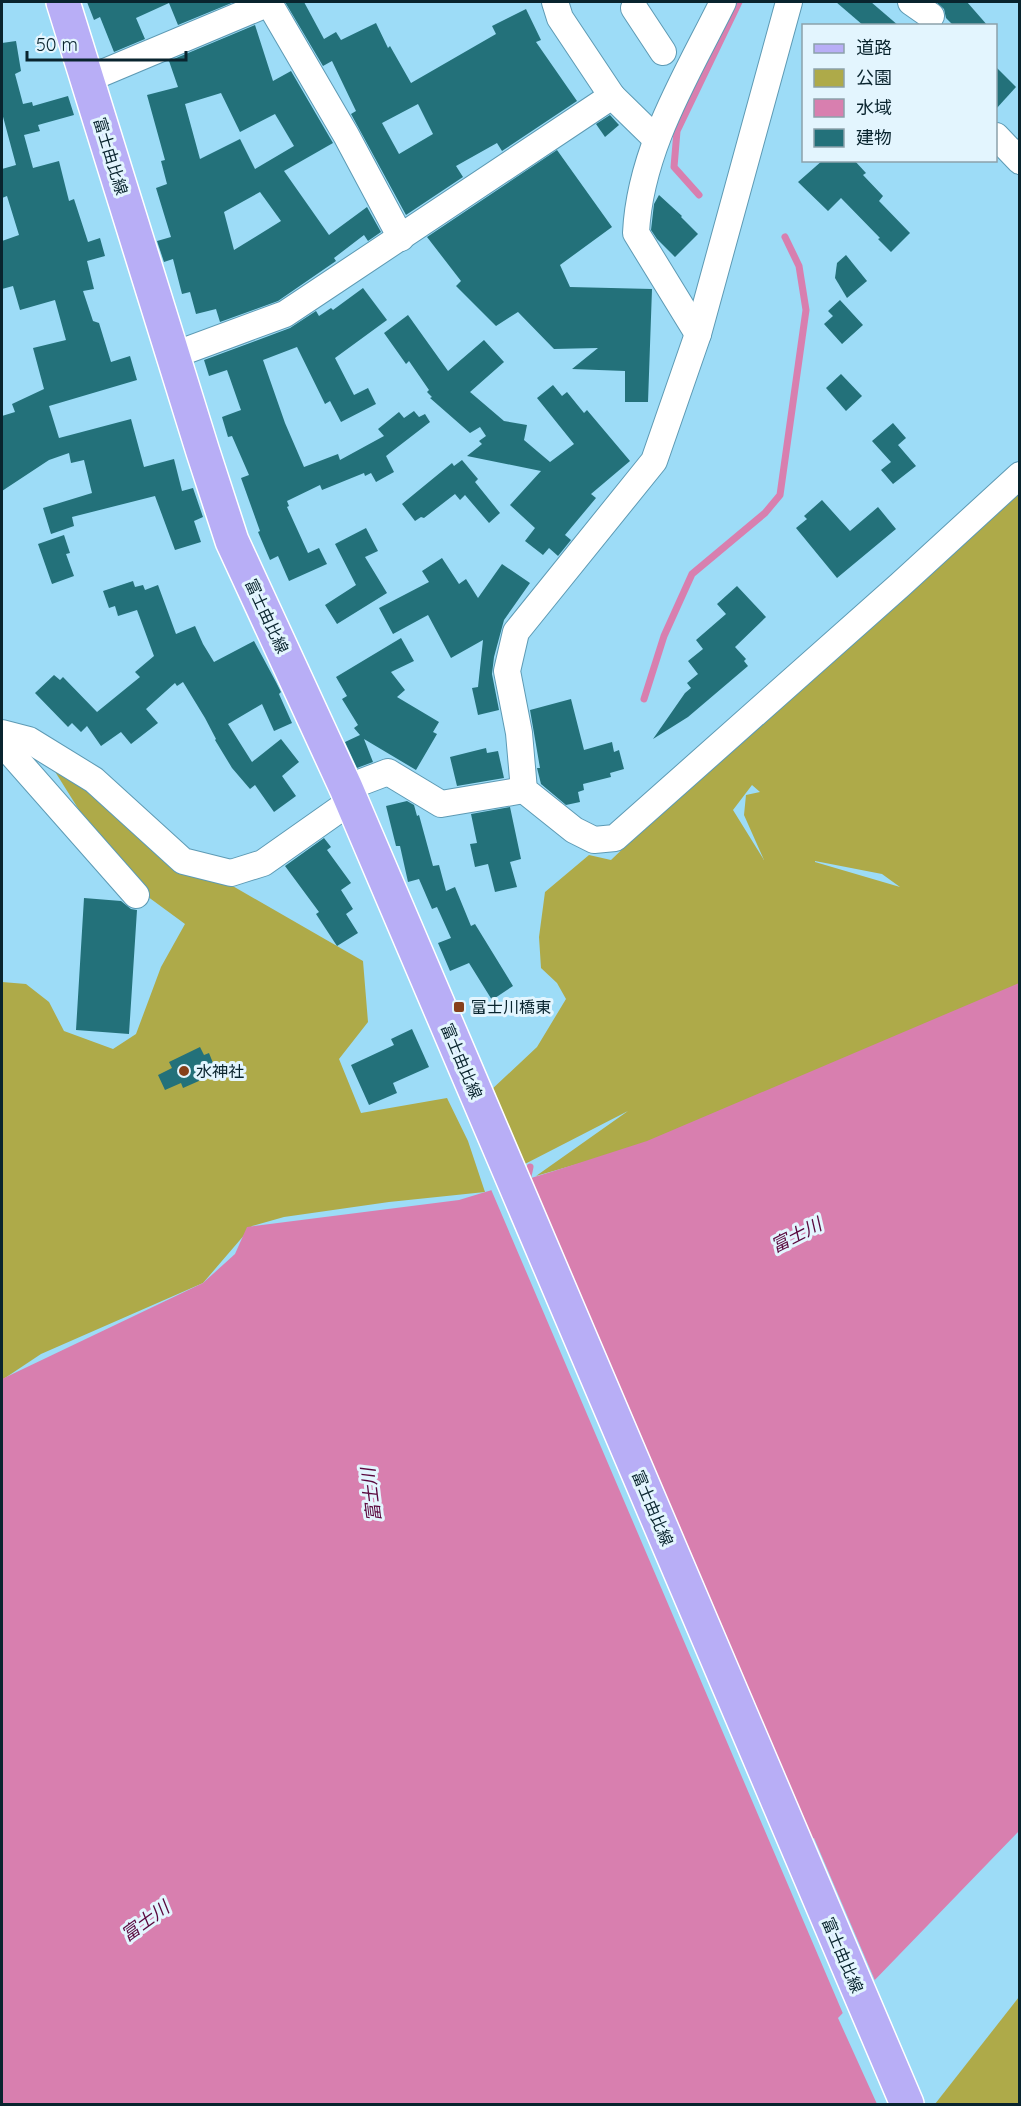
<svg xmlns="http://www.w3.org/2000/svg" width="1021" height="2106" font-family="Quicksand,'Noto Sans JP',sans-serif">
<rect width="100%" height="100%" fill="#9ddcf7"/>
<g fill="#aeaa49" fill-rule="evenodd">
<path d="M1019,475V1031L1000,1042L536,1176L628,1111L521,1166L490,1091L537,1047L566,999L557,983L541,968L539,937L545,892L589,855L611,860L900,585ZM752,785L760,792L746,795L744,815L764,860L733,810ZM815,861L882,874L900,887L815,862Z"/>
<path d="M49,762L224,881L363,961L368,1022L339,1059L361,1113L447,1098L468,1141L485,1192L389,1202L284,1217L252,1226L203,1283L41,1354L2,1380V982L26,984L49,1002L64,1031L113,1049L136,1034L161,967L185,924L121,877Z"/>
<path d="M1019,1997V2104H935Z"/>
</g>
<path fill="#d87faf" d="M1019,983V1831L838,2018L877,2104H2V1379L203,1283L235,1254L247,1227L459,1200L554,1171L647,1141Z"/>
<path fill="#9ddcf7" d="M525,1177L809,1840L814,1838L876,1983L844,2016L490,1187Z"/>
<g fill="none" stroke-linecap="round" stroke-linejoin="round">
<g stroke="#d87faf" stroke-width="7">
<path d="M699,195L674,167L677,131L739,2"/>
<path d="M644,699L664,636L692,574L765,513L780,495L806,310L799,266L785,237"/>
<path d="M527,1181L530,1167"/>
</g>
</g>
<g fill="#23717a" fill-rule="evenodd">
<path d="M87,2H234L178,25L169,3L136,18L145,39L114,52L100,17L94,20Z"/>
<path d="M285,2H304L324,39L336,32L341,40L376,23L388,48L390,46L411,83L496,34L492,26L526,9L541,40L536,42L577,101L502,151L497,143L456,166L463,177L406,215L351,114L356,111L332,61L323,66ZM418,104L433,134L399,154L382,123Z"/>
<path d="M836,2H871L899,26H864Z"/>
<path d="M936,2H967L988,26L953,25L946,18L944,9Z"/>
<path d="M255,25L273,81L291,71L333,143L284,171L329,235L367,207L381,232L368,241L364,235L334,258L336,261L278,301L220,322L216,309L196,314L190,292L182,294L173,259L164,262L157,241L171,237L156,188L167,184L161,161L165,160L147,95L178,87L169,61ZM221,93L240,132L275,114L294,146L255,169L240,139L200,159L185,104ZM260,192L281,221L234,250L224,212Z"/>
<path d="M16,41L21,71L15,74L23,104L32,102L33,106L68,96L74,115L38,125L40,131L24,135L33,168L59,161L69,201L74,199L88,242L100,238L105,256L87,261L94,289L83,291L93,321L99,323L111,362L130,356L137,380L49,406L59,438L131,419L144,467L174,459L182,491L193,488L203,517L194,521L201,542L175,550L155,496L72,517L74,526L51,534L43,508L92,493L84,460L71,463L69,453L49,460L2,491V416L15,412L12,404L44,389L33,348L66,340L55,300L20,310L13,286L2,289V241L19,235L7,196L2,198V169L16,165L2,113V43Z"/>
<path d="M996,67L1016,87L996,109Z"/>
<path d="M610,115L619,125L605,137L596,124Z"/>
<path d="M557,150L612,227L560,265L570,287L652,289L648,402H625V371L572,369L598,348L554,349L518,312L496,326L456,286L461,281L427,237Z"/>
<path d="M823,160H854L866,173L863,175L883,196L879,201L910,233L891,252L878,239L880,238L841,198L828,211L798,182Z"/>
<path d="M659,195L682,216L681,217L698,234L675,257L657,239L651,230L654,204Z"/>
<path d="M846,255L867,281L847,298L835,278L837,263Z"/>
<path d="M363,288L387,320L335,358L354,395L368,388L376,404L341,422L330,401L325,404L297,347L263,360L285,423L304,467L338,454L340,460L384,436L378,429L399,412L404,418L414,411L419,417L425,414L430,422L386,456L394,472L376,482L371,473L365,476L364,473L322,490L320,485L287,501L289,506L287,507L308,553L319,548L327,564L289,581L278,556L270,560L258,532L260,531L241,478L249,475L232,436L228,437L222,417L241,410L227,370L209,376L204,360L290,328L316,311L319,316L331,308L333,310Z"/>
<path d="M840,300L863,325L842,344L824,324L833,316L828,311Z"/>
<path d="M408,315L448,371L484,340L504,362L470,392L504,421L527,425L524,440L550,462L574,444L537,398L553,385L562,396L567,392L584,413L587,410L630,461L591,494L596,498L565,535L571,540L558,556L549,548L543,555L525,541L535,528L510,505L541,471L467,456L482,444L479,441L486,436L480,427L470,433L430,398L432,397L427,392L429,390L409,361L406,364L384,333Z"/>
<path d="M841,374L862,396L846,411L826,388Z"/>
<path d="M893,423L906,438L898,445L916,466L893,484L881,470L891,462L872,441Z"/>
<path d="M462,460L478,479L475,482L500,513L489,523L465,495L460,500L455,494L424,518L421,517L415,521L402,504L452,463L454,466Z"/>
<path d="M822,500L850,531L878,507L896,529L837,578L796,528L807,519L804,516Z"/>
<path d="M366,528L378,551L365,557L387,593L337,624L325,605L356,585L335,544Z"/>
<path d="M64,535L70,553L66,554L74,576L52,584L38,544Z"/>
<path d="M442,558L459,584L466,579L478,598L502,564L530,583L504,620L494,657L492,674L499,710L478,715L472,688L478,687L483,640L451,658L428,615L393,634L379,608L429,582L422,571Z"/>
<path d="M133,581L135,587L143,585L145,590L158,585L176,634L195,626L203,644L214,662L254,641L276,682L281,692L279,694L292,723L274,731L262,704L228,724L252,762L281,739L299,762L282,776L296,796L274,812L255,785L250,789L232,768L215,740L216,739L205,718L183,682L177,686L175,683L146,709L158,723L131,744L121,732L101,746L87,726L81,732L72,723L68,727L35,693L54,675L60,680L63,677L97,712L140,677L135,672L154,656L137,610L118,616L115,606L109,608L103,591Z"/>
<path d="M737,586L766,617L735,647L746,659L744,661L748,666L688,717L653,739L685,693L691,688L687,683L698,674L688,661L703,649L696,640L726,614L717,604Z"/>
<path d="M401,638L414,661L391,672L405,690L397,697L439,722L433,732L437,734L416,770L364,739L373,762L357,768L345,742L360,735L354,728L358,725L342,699L347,696L336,677Z"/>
<path d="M571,699L584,750L612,742L614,752L619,750L624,769L610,773L611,777L583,784L584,790L578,792L580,802L566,805L541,784L537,768H540L530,710Z"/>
<path d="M486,748L487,753L498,751L504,778L457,786L450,757Z"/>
<path d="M407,801L414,805L417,816L419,815L433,866L439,865L446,891L455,887L471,926L475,924L513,986L492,1000L469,963L450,971L438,943L451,938L437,907L432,909L419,879L408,882L400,846H396L386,806Z"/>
<path d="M510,807L521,859L510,862L517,887L495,892L488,864L475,867L470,844L477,843L471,814Z"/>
<path d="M324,838L331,847L327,850L351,883L341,890L353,909L346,914L358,933L337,946L316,914L319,912L285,866Z"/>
<path d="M84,898L121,901L131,909L137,910L129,1034L76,1030Z"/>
<path d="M412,1029L429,1067L393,1083L397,1093L369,1105L351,1065L394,1045L391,1039Z"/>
<path d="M200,1047L204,1055L209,1053L217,1073L183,1088L181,1083L165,1090L158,1075L172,1068L169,1062Z"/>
</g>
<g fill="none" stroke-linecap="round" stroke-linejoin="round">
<defs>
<g id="minor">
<path d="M555,2L560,18L612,96"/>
<path d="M789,2L698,334L654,461L516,632L507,671L519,733L524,790L574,830L594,840L615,838L900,585L1020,475"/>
<path d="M911,2L931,16"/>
<path d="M634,8L663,52"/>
<path d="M88,79L269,3L346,135L401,238"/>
<path d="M996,136L1020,161"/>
<path d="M698,334L636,233C640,149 687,75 723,2"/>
<path d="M174,355L285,314L612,96L656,139"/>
<path d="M2,733L29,740L94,780L183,861L231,873L263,863L351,801"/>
<path d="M2,743L136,895"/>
<path d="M346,788L388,772L441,804L524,790"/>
</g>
<path id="major" d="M63,2L203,452L232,541L346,788L907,2104"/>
</defs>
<use href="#minor" stroke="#5d9ab4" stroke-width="28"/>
<use href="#major" stroke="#fff" stroke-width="36"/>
<use href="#minor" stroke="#fff" stroke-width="26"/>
<use href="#major" stroke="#b8aef6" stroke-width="33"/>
</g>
<g fill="#86401a" stroke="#e3f5fe" stroke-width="2">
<rect x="453" y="1001" width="12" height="12" rx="3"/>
<circle cx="184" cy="1071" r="6"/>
</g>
<g text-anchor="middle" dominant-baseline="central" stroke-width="6" stroke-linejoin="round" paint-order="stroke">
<g font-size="16" fill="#09242e" stroke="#e3f5fe">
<text transform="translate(111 156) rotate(73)">富士由比線</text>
<text transform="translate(267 616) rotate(65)">富士由比線</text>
<text transform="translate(462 1061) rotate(67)">富士由比線</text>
<text transform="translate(653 1508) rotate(67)">富士由比線</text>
<text transform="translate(843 1955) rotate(67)">富士由比線</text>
</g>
<g font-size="16" fill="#09242e" stroke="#e3f5fe" text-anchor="start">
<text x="471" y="1007">富士川橋東</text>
<text x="196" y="1071">水神社</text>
</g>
<g font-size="18" font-style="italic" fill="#59073d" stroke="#e3f5fe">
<text transform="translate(796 1235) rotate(-27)">富士川</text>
<text transform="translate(371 1495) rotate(-97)">富士川</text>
<text transform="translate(145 1921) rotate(-36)">富士川</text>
</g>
</g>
<rect width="1021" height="2106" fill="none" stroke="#09242e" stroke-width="6"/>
<rect x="802" y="24" width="195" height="138" fill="#e3f5fe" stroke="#8ca1ab" stroke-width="1.5"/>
<rect x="814" y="44" width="30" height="9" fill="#b8aef6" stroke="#8ca1ab" stroke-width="1.5"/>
<text x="856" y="54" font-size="18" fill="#09242e">道路</text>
<rect x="814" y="69" width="30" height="18" fill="#aeaa49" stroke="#8ca1ab" stroke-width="1.5"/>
<text x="856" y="84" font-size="18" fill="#09242e">公園</text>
<rect x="814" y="99" width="30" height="18" fill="#d87faf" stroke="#8ca1ab" stroke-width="1.5"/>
<text x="856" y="114" font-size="18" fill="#09242e">水域</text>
<rect x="814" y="129" width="30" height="18" fill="#23717a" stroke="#8ca1ab" stroke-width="1.5"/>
<text x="856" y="144" font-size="18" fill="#09242e">建物</text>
<path d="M27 51v9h159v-9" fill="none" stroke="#09242e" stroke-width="3"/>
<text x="36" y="51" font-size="18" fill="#09242e" stroke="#e3f5fe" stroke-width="4.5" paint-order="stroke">50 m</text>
</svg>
